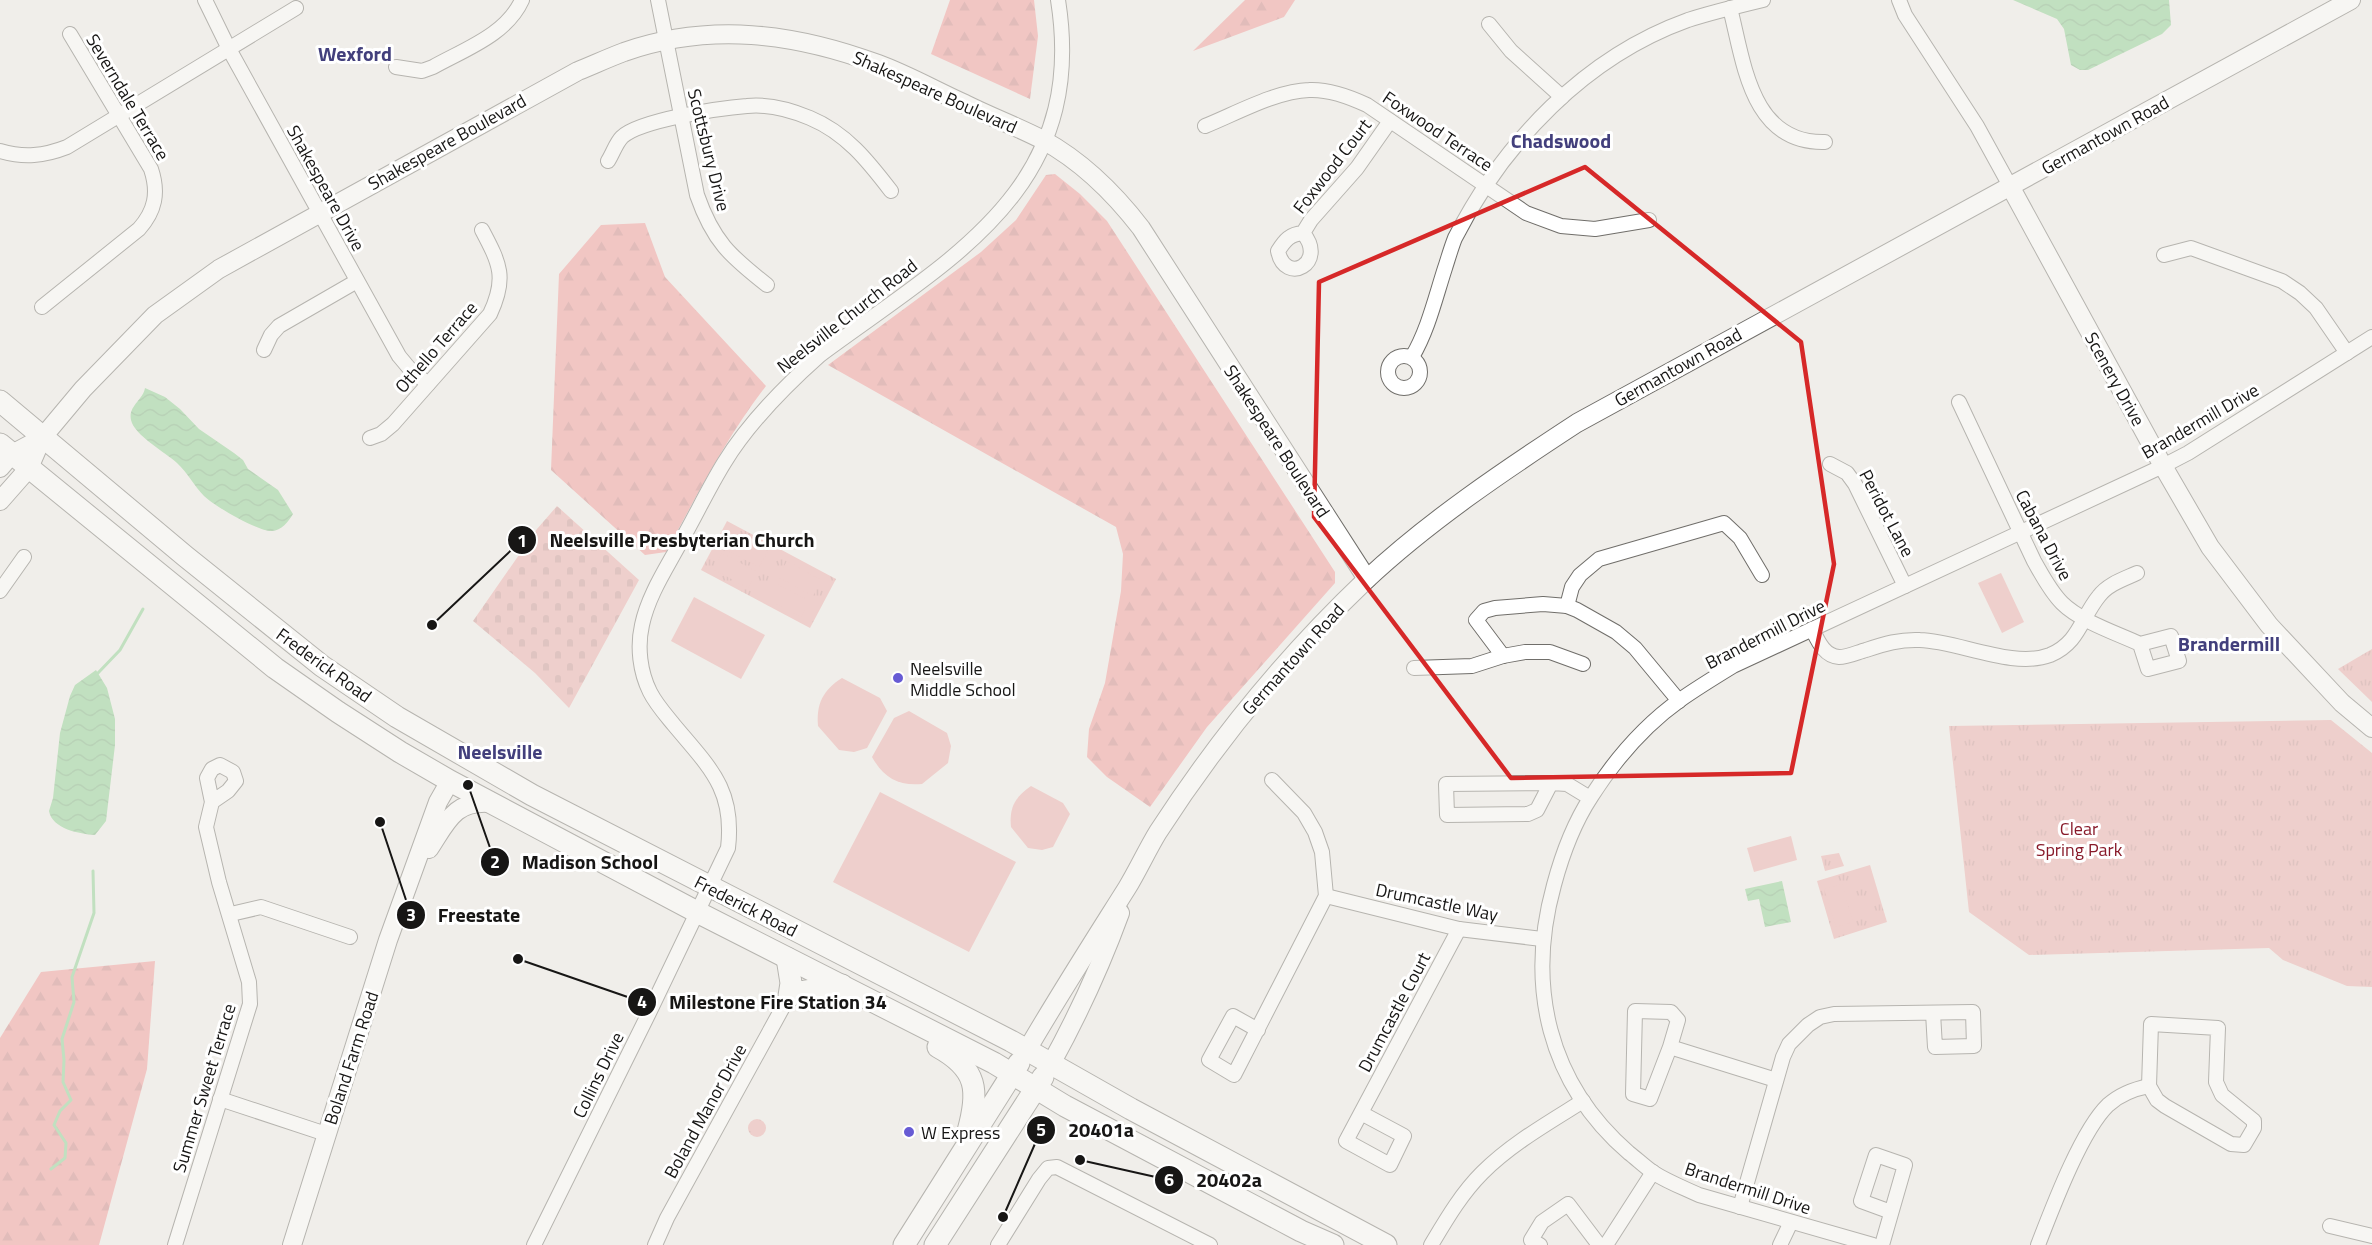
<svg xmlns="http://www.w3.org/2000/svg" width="2372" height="1245" font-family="'Titillium Web',sans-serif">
<defs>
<pattern id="forest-firs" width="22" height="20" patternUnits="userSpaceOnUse" patternTransform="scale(1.5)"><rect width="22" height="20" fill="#f29496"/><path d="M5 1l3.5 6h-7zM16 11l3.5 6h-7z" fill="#cf7f80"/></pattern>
<pattern id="cemetery-stones" width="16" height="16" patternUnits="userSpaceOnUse" patternTransform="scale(1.5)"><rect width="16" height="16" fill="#eca8a8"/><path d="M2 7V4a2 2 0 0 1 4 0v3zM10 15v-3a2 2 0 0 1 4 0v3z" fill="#ca9090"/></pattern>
<pattern id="park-tufts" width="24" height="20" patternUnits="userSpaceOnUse" patternTransform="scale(1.5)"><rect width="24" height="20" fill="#eca8a8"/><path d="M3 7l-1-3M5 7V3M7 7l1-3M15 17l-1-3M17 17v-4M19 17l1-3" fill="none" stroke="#ca9090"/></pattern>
<pattern id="water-waves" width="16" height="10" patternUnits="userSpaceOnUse" patternTransform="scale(1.5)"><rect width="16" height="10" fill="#88ce8e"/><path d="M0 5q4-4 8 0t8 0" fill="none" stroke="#75b07a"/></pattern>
</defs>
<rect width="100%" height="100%" fill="#f0eeea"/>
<g fill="url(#forest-firs)">
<path d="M950,0H1034L1038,36L1030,99L931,54Z"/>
<path d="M1245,0H1295L1284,17L1193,51Z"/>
<path d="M1055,174L1080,194L1107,221L1335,572V583L1207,727L1150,807L1107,777L1087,757L1089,729L1105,683L1121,591L1123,554L1116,527L828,365L981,252L1016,220L1046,175Z"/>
<path d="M645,223L665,277L766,386C726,438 697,495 666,552L645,555L551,470L559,274L601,225Z"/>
<path d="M155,961L147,1069L99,1245H0V1038L41,972Z"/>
</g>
<path fill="url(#cemetery-stones)" d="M557,506L639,580L569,708L535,673L473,621L537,529Z"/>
<g fill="url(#park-tufts)">
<path d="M727,521L836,579L810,628L701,570Z"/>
<path d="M2372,649V702L2338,669Z"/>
<path d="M2331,720L2372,753V987L2347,986L2283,960L2269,948L2029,955L1969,912L1949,726Z"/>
<path d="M1839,853L1844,866L1825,871L1821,856Z"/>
<path d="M1870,865L1887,922L1834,939L1817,881Z"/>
<circle cx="757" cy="1128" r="9"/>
</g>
<g fill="#eca8a8">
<path d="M733,533L768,551L759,567L724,549Z"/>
<path d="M722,553L757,572L748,588L713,569Z"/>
<path d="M787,561L821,580L813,596L778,577Z"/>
<path d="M2001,573L2024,622L2002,633L1978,583Z"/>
<path d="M775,583L810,601L801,617L767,599Z"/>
<path d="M694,597L765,635L741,679L671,641Z"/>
<path d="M842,678L880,698L887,711L867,748L854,752L839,750L818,726C816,704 823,690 842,678Z"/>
<path d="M909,711L947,733L951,746L948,763L922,784C898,786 884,778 872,757L894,718Z"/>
<path d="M1031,786L1063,803L1070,814L1053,847L1042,850L1028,848L1011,827C1009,808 1015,797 1031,786Z"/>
<path d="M880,792L1016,862L969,952L833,882Z"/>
<path d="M1791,836L1797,860L1754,872L1747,848Z"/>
<path d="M1842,884L1853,922L1836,927L1824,889Z"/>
</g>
<g fill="url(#water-waves)">
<path d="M2013,0H2169L2171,25L2162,34L2088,70H2080L2071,65L2064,29L2057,19Z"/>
<path d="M145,388L165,397L180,409L199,429L234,453L243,460L248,469L278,490L293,514C289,521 281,531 272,531C259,532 214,506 204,496C194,486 188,473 177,463C165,452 134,435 131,420C128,406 143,400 145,388Z"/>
<path d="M96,670L107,688L115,719V745L106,821L95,835C80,834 52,829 49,811L53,798L60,733L70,696L75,685Z"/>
<path d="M1782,881L1791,922L1765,927L1759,899L1748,901L1745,889Z"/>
</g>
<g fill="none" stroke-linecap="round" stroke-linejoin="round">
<g stroke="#88ce8e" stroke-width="3">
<path d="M98,673L120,650L143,609"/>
<path d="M51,1169L65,1158L66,1143L54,1125L60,1111L71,1100L63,1082L64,1060L62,1039L74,1002L72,977L94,913L93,871"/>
</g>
<defs>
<g id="street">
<path d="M205,0L229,49L399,356L409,368L428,384"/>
<path d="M658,0L697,195C713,241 730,256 767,285"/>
<path d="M1899,0L1905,15L1977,126L2010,186"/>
<path d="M1730,8C1744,63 1751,144 1825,142"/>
<path d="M1489,24L1511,51L1562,97"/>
<path d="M396,67L422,71L433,67C465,49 506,35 522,0"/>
<path d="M1205,126C1235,114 1276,91 1309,90C1328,89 1350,97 1367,105L1526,213L1561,226L1595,229L1649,220"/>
<path d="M0,151C24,158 44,156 67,147L296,8"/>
<path d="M608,161C613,153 616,143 622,137C640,120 721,108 747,106C767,104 791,110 810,118C846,133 868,161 891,191"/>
<path d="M1303,233C1328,263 1285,286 1278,251C1285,240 1290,234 1303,233L1311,220L1357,168L1390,121"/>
<path d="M2164,255L2191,248L2282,281L2300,293L2316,308L2347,353"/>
<path d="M42,307L139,229C155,211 159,193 151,169L70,34"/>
<path d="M264,350L271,335L279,326L357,281"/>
<circle cx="1404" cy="372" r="16"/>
<path d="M1412,357C1428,330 1435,299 1445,268C1448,259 1451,248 1455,238C1504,142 1585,57 1688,20C1713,12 1738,6 1763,0"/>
<path d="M1959,402L2034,561C2042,575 2050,591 2062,603C2080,621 2116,633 2140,644L2148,669L2179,661L2171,636L2140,644"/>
<path d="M370,438L381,434L393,424L490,314C507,278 500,264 482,230"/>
<path d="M1830,464L1847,473L1855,484L1905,586"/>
<path d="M0,591L24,557"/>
<path d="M1567,606L1572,587L1580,575L1599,559L1724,523L1740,538L1762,575"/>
<path d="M1812,629C1818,641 1824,656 1839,657C1848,657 1858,652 1866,650C1884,644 1900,639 1920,640C1958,641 2013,669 2050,655C2079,643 2081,618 2099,596C2108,584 2124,579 2137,573"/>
<path d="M1503,656L1476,620L1484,611L1495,608L1543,604L1567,606L1577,610L1616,632L1635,648L1679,701"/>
<path d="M1414,668L1472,666L1503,656L1525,652H1550L1583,664"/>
<path d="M1551,783L1537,810L1528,814L1447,815L1446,784L1551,783L1567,784L1590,798"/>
<path d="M1326,896L1459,929L1542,939"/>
<path d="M231,914L261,907L350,937"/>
<path d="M2151,1024L2218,1028L2216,1082L2222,1095L2254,1121V1128L2244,1145L2231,1144L2165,1106L2157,1100L2149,1086Z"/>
<path d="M1258,1030L1233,1016L1209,1060L1234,1075L1326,896L1322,852L1315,832L1304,813L1272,780"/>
<path d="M1670,1047L1678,1020L1671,1012L1635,1011L1633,1094L1650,1099L1670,1047L1776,1080"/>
<path d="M220,1099L326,1134"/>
<path d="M1361,1113L1404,1136L1390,1165L1346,1141L1459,929"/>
<path d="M1740,1207L1783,1057L1789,1044L1808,1025L1820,1017L1834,1014L1973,1012L1974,1046L1935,1047L1933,1013"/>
<path d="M2330,1226L2372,1236"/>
<path d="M175,1245L250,1004L249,982L219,882L206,827L212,802L207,778L212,769L220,765L233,772L236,781L228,791L212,802"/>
<path d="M534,1245L648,1015L728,848C735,789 709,767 674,725C665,714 656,704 650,692C640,672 637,647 642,625C648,596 666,569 680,543C695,517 708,489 724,463C749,422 784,387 820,355C951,258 1088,189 1058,0"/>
<path d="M655,1245L667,1218L789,996"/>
<path d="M998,1245L1039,1179L1048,1168L1057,1167L1210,1245"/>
<path d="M1431,1245C1446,1220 1461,1194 1482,1173C1511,1144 1548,1123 1583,1101"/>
<path d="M1540,1245L1531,1240L1542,1222L1568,1204L1599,1245"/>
<path d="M1606,1245L1653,1172"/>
<path d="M1780,1245L1791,1222"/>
<path d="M1873,1245L1699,1195C1684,1188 1668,1182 1654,1173C1645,1167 1637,1159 1629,1153C1548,1083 1526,986 1554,885C1562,855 1574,823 1591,797C1614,761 1645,725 1680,700C1697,688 1715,677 1733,666L2163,466L2188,453L2372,337"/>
<path d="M1882,1245L1905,1165L1876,1155L1861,1201L1891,1212"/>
<path d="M2038,1245C2052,1209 2081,1131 2108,1105C2119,1095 2134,1089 2149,1086"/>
</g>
<g id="secondary">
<path d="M2010,186L2163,466L2210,547L2269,625L2342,703L2372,728"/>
<path d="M0,468L12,454L42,438"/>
<path d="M0,501L29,468L42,438L83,389L155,315L219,269L578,71C593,65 608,58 624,52C710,22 794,33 878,64C908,75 936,91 965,104C991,117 1018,127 1043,140C1083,162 1114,193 1141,228L1367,579"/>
<path d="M429,849C447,822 454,800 491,803"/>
<path d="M1027,1050C1059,995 1093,942 1127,888C1138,870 1147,850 1158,832C1217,741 1287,655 1366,580C1429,521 1505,470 1577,423L2351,0"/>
<path d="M1051,1064C1078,1015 1101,965 1120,913"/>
<path d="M292,1245L388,940L438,802L450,781"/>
</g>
<g id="primary">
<path d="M0,401L185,556L322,666L397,717L532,795L1011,1041L1131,1109L1386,1245"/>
<path d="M0,444L275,668L338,712L400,752L450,781L697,912L994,1063L1065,1106L1301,1231L1333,1245"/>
<path d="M787,958L791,983L789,996L805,991L842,985"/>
<path d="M938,1047C978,1069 979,1091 968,1131"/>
<path d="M904,1245L1019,1063"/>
<path d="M935,1245L1043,1077"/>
</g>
</defs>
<use href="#street" stroke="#706e6a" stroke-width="16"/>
<use href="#secondary" stroke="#706e6a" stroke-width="20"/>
<use href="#primary" stroke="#706e6a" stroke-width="23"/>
<use href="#street" stroke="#fff" stroke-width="14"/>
<use href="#secondary" stroke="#fff" stroke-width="18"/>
<use href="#primary" stroke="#fff" stroke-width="21"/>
</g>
<path d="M0 0H2372V1245H0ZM1585,167L1801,342L1834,564L1791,773L1511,778L1314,517L1319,282Z" fill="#f0eeea" fill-opacity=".55" fill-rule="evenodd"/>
<path fill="none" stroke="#d62828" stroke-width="4.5" stroke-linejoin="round" d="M1585,167L1801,342L1834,564L1791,773L1511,778L1314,517L1319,282Z"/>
<g fill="#675bd4" stroke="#fff" stroke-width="2">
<circle cx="898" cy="678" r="6"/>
<circle cx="909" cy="1132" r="6"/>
</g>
<g text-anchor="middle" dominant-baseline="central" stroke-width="6" stroke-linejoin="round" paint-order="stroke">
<g font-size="18" fill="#171615" stroke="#fff">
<text transform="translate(935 92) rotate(24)">Shakespeare Boulevard</text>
<text transform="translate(128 97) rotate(59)">Severndale Terrace</text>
<text transform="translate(1438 131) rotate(34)">Foxwood Terrace</text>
<text transform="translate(2105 135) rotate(-29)">Germantown Road</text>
<text transform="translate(447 142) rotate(-29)">Shakespeare Boulevard</text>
<text transform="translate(709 150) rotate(76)">Scottsbury Drive</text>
<text transform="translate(1332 166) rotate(-52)">Foxwood Court</text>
<text transform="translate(326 188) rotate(61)">Shakespeare Drive</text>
<text transform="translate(847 316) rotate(-38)">Neelsville Church Road</text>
<text transform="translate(436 347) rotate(-49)">Othello Terrace</text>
<text transform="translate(1678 367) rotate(-29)">Germantown Road</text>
<text transform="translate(2115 379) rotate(61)">Scenery Drive</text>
<text transform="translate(2200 421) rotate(-30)">Brandermill Drive</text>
<text transform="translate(1277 441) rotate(57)">Shakespeare Boulevard</text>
<text transform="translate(1887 513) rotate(62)">Peridot Lane</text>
<text transform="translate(2044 535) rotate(62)">Cabana Drive</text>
<text transform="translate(1765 634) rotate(-27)">Brandermill Drive</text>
<text transform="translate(1293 659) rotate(-48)">Germantown Road</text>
<text transform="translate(324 665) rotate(36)">Frederick Road</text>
<text transform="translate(1437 902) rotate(12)">Drumcastle Way</text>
<text transform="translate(746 906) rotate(27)">Frederick Road</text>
<text transform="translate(1394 1012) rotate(-62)">Drumcastle Court</text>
<text transform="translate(351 1058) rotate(-72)">Boland Farm Road</text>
<text transform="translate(598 1075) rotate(-64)">Collins Drive</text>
<text transform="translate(204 1088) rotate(-73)">Summer Sweet Terrace</text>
<text transform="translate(705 1111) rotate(-61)">Boland Manor Drive</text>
<text transform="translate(1748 1188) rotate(18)">Brandermill Drive</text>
</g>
<g font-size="18" fill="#171615" stroke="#fff" text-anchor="start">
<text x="910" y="668">Neelsville<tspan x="910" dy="21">Middle School</tspan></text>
<text x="921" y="1132">W Express</text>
</g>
<g font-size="18" fill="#881a2a" stroke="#fff">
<text x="2079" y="828">Clear<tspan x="2079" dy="21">Spring Park</tspan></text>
</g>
<g font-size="20" font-weight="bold" fill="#423f7c" stroke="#fff">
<text x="355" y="53">Wexford</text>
<text x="1561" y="140">Chadswood</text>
<text x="2229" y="643">Brandermill</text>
<text x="500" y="751">Neelsville</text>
</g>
</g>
<path fill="none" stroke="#171615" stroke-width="2" d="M432 625L522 540M468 785L495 862M380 822L411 915M518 959L642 1002M1003 1217L1041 1130M1080 1160L1169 1180"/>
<g fill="#171615" stroke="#fff" stroke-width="2">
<circle cx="432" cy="625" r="6"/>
<circle cx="468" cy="785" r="6"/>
<circle cx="380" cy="822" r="6"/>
<circle cx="518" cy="959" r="6"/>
<circle cx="1003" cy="1217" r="6"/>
<circle cx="1080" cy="1160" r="6"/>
<circle cx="522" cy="540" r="15"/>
<circle cx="495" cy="862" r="15"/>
<circle cx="411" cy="915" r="15"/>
<circle cx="642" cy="1002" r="15"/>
<circle cx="1041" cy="1130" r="15"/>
<circle cx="1169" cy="1180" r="15"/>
</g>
<g font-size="18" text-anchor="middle" font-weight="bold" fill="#fff">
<text x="522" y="547">1</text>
<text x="495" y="868">2</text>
<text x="411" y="921">3</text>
<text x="642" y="1008">4</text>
<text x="1041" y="1136">5</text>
<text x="1169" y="1186">6</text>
</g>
<g font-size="20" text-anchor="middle" font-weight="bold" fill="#171615" stroke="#fff" stroke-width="6" stroke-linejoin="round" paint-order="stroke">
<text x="682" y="547">Neelsville Presbyterian Church</text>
<text x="590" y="869">Madison School</text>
<text x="479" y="922">Freestate</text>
<text x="778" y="1009">Milestone Fire Station 34</text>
<text x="1101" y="1137">20401a</text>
<text x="1229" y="1187">20402a</text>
</g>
</svg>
